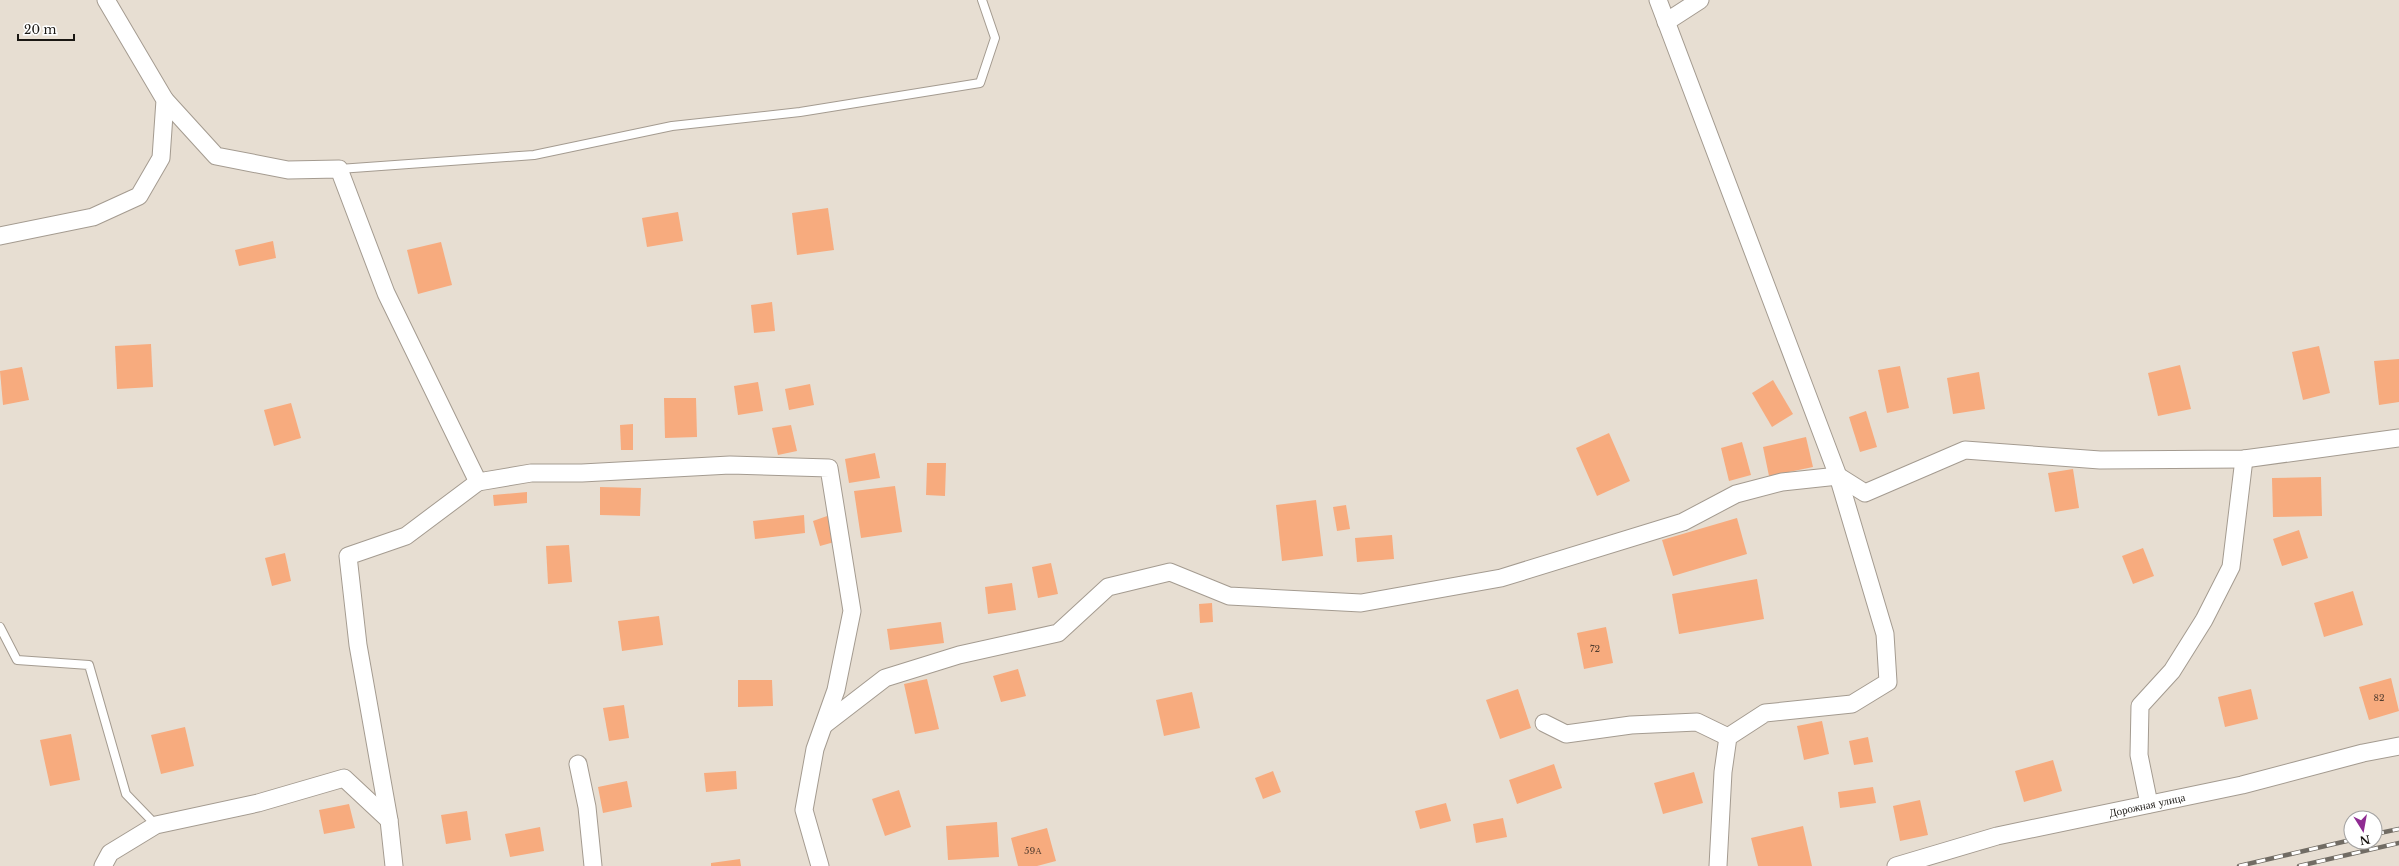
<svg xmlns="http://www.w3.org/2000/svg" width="2399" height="866" font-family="'Libre Baskerville',serif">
<rect width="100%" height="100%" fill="#e7ded2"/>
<g fill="#f7ab7e">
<path d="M828,208L834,250L797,255L792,213Z"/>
<path d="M678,212L683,241L647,247L642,218Z"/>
<path d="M273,241L276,258L239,266L235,250Z"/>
<path d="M441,242L452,285L418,294L407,250Z"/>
<path d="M772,302L775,331L754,333L751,305Z"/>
<path d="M151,344L153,387L117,389L115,346Z"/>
<path d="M2319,346L2330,393L2303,400L2292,352Z"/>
<path d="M2399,359V402L2379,405L2374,361Z"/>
<path d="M2180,365L2191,409L2158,416L2148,373Z"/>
<path d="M1900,366L1909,408L1887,413L1878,370Z"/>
<path d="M22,367L29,400L3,405L0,371Z"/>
<path d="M1979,372L1985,409L1953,414L1947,378Z"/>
<path d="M1773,380L1793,414L1772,427L1752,393Z"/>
<path d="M758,382L763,411L738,415L734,386Z"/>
<path d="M810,384L814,405L789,410L785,389Z"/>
<path d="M664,398H696L697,437L665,438Z"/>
<path d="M291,403L301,438L274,446L264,410Z"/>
<path d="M1866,411L1877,447L1860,452L1849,417Z"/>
<path d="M633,424V450H621L620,425Z"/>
<path d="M791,425L797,451L778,455L772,428Z"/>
<path d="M1609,433L1630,481L1597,496L1576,448Z"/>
<path d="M1806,437L1813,467L1769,476L1763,447Z"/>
<path d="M1742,442L1751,475L1729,481L1721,448Z"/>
<path d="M875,453L880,478L849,483L845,459Z"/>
<path d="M927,463H946L945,496L926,495Z"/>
<path d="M2073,469L2079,508L2055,512L2048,473Z"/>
<path d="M2321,477L2322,516L2273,517L2272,478Z"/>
<path d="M895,486L902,532L861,538L854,491Z"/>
<path d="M600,487L641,488L640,516L600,515Z"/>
<path d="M527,492V503L494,506L493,495Z"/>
<path d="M1316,500L1323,556L1282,561L1276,505Z"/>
<path d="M1346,505L1350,529L1337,531L1333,507Z"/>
<path d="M804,515L805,533L755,539L753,521Z"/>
<path d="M830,515L838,541L820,546L813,521Z"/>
<path d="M1737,518L1747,554L1673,576L1662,540Z"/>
<path d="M2299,530L2308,558L2282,566L2273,539Z"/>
<path d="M1392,535L1394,559L1357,562L1355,538Z"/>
<path d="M569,545L572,582L548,584L546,546Z"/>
<path d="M2143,548L2154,576L2133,584L2122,556Z"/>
<path d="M285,553L291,581L272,586L265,558Z"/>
<path d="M1051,563L1058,594L1038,598L1032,567Z"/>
<path d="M1757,579L1764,619L1679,634L1672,594Z"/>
<path d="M1012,583L1016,610L988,614L985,587Z"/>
<path d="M2353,591L2363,625L2324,637L2314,603Z"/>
<path d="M1212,603L1213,622L1200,623L1199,604Z"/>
<path d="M659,616L663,645L622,651L618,621Z"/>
<path d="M941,622L944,643L890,650L887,629Z"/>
<path d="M1606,627L1613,663L1584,669L1577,633Z"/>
<path d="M1018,669L1026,696L1001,702L993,676Z"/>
<path d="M2391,678L2399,711L2369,720L2359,687Z"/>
<path d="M927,679L939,729L915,734L904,684Z"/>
<path d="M738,680H772L773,706L738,707Z"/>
<path d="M1518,689L1531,728L1500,739L1486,700Z"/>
<path d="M2251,689L2258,719L2225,727L2218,697Z"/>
<path d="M1192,692L1200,728L1164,736L1156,700Z"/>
<path d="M624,705L629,738L609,741L603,708Z"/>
<path d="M1822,721L1829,754L1804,760L1797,726Z"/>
<path d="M185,727L194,766L161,774L151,735Z"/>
<path d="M71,734L80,780L50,786L40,740Z"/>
<path d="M1868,737L1873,762L1854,765L1849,741Z"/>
<path d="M2053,760L2062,791L2024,802L2015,771Z"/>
<path d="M1554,764L1562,788L1517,804L1509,780Z"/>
<path d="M736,771L737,789L706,792L704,773Z"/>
<path d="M1273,771L1281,792L1263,799L1255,778Z"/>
<path d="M1694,772L1703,803L1663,814L1654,783Z"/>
<path d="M627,781L632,807L603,813L598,787Z"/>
<path d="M1873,787L1876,803L1840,808L1838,792Z"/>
<path d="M899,790L911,827L885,836L872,799Z"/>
<path d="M1920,800L1928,835L1900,841L1893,806Z"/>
<path d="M1446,803L1451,821L1420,829L1415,811Z"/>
<path d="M349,804L355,828L324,834L319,810Z"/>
<path d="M467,811L471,840L446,844L441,815Z"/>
<path d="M1503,818L1507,837L1476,843L1473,824Z"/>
<path d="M997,822L999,857L948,860L946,826Z"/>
<path d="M1803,826L1812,866H1758L1751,838Z"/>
<path d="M540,827L544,851L510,857L505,834Z"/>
<path d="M1047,828L1056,861L1037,866H1018L1011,838Z"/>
<path d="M740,859L741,866H711V863Z"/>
</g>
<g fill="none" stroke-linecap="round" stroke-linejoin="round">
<defs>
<g id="service">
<path d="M339,169L534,155L672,126L800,112L980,83L995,38L982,0"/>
<path d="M0,627L17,660L89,665L126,794L156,825"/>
</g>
<g id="minor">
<path d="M1658,0L1838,476L1885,634L1888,682L1852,704L1765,713L1728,737L1723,772L1718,866"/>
<path d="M1666,22L1700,0"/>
<path d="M165,100L216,156L288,170L339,169L386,293L478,482L531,473H582L730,465L829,468L852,611L836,690L815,749L804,810L820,866"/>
<path d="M0,236L93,217L139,196L161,158L165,100L106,0"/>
<path d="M1544,723L1566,734L1631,725L1697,722L1728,737"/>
<path d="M824,725L885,678L959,655L1058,633L1108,587L1170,572L1229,596L1361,603L1501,578L1683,522L1736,494L1782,482L1838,476L1865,493L1965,450L2100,460L2244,459L2399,438"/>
<path d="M578,764L587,807L593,866"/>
<path d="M2149,804L2139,755L2140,706L2172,671L2204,620L2231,567L2244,459"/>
<path d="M103,866L110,853L156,825L258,803L344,778L389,820"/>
<path d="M394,866L389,820L358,645L348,556L406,536L478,482"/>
<path d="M1896,866L1997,836L2242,785L2363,753L2399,746"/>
</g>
</defs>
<use href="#service" stroke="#a49b90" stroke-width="10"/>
<use href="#minor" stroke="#a49b90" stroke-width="19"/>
<use href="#service" stroke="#fff" stroke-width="8"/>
<use href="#minor" stroke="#fff" stroke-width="17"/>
<defs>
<g id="rail">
<path d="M2375,834L2399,829"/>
<path d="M2239,866L2351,840"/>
<path d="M2299,866L2399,843"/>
</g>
</defs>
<use href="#rail" stroke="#716c64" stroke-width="4.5"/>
<use href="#rail" stroke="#fff" stroke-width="3" stroke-dasharray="9" stroke-linecap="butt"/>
</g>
<g text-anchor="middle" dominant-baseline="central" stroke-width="3" stroke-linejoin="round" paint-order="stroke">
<g font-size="9" fill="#513c2e">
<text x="1595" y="648">72</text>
<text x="2379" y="697">82</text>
<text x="1033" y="850">59А</text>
</g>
<g font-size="11" fill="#1a1713" stroke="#fff">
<text transform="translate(2147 805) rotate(-12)">Дорожная улица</text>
</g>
</g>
<g transform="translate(2363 830) rotate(169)"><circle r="19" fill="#ffffff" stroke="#a3a2a1"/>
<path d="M0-3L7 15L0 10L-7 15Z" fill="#8f2b92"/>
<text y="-6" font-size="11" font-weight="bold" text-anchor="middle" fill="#1a1713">N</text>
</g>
<path d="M18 34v6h56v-6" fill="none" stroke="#1a1713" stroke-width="2"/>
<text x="24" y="34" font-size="12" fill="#1a1713" stroke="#ffffff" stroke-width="3" paint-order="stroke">20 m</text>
</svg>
